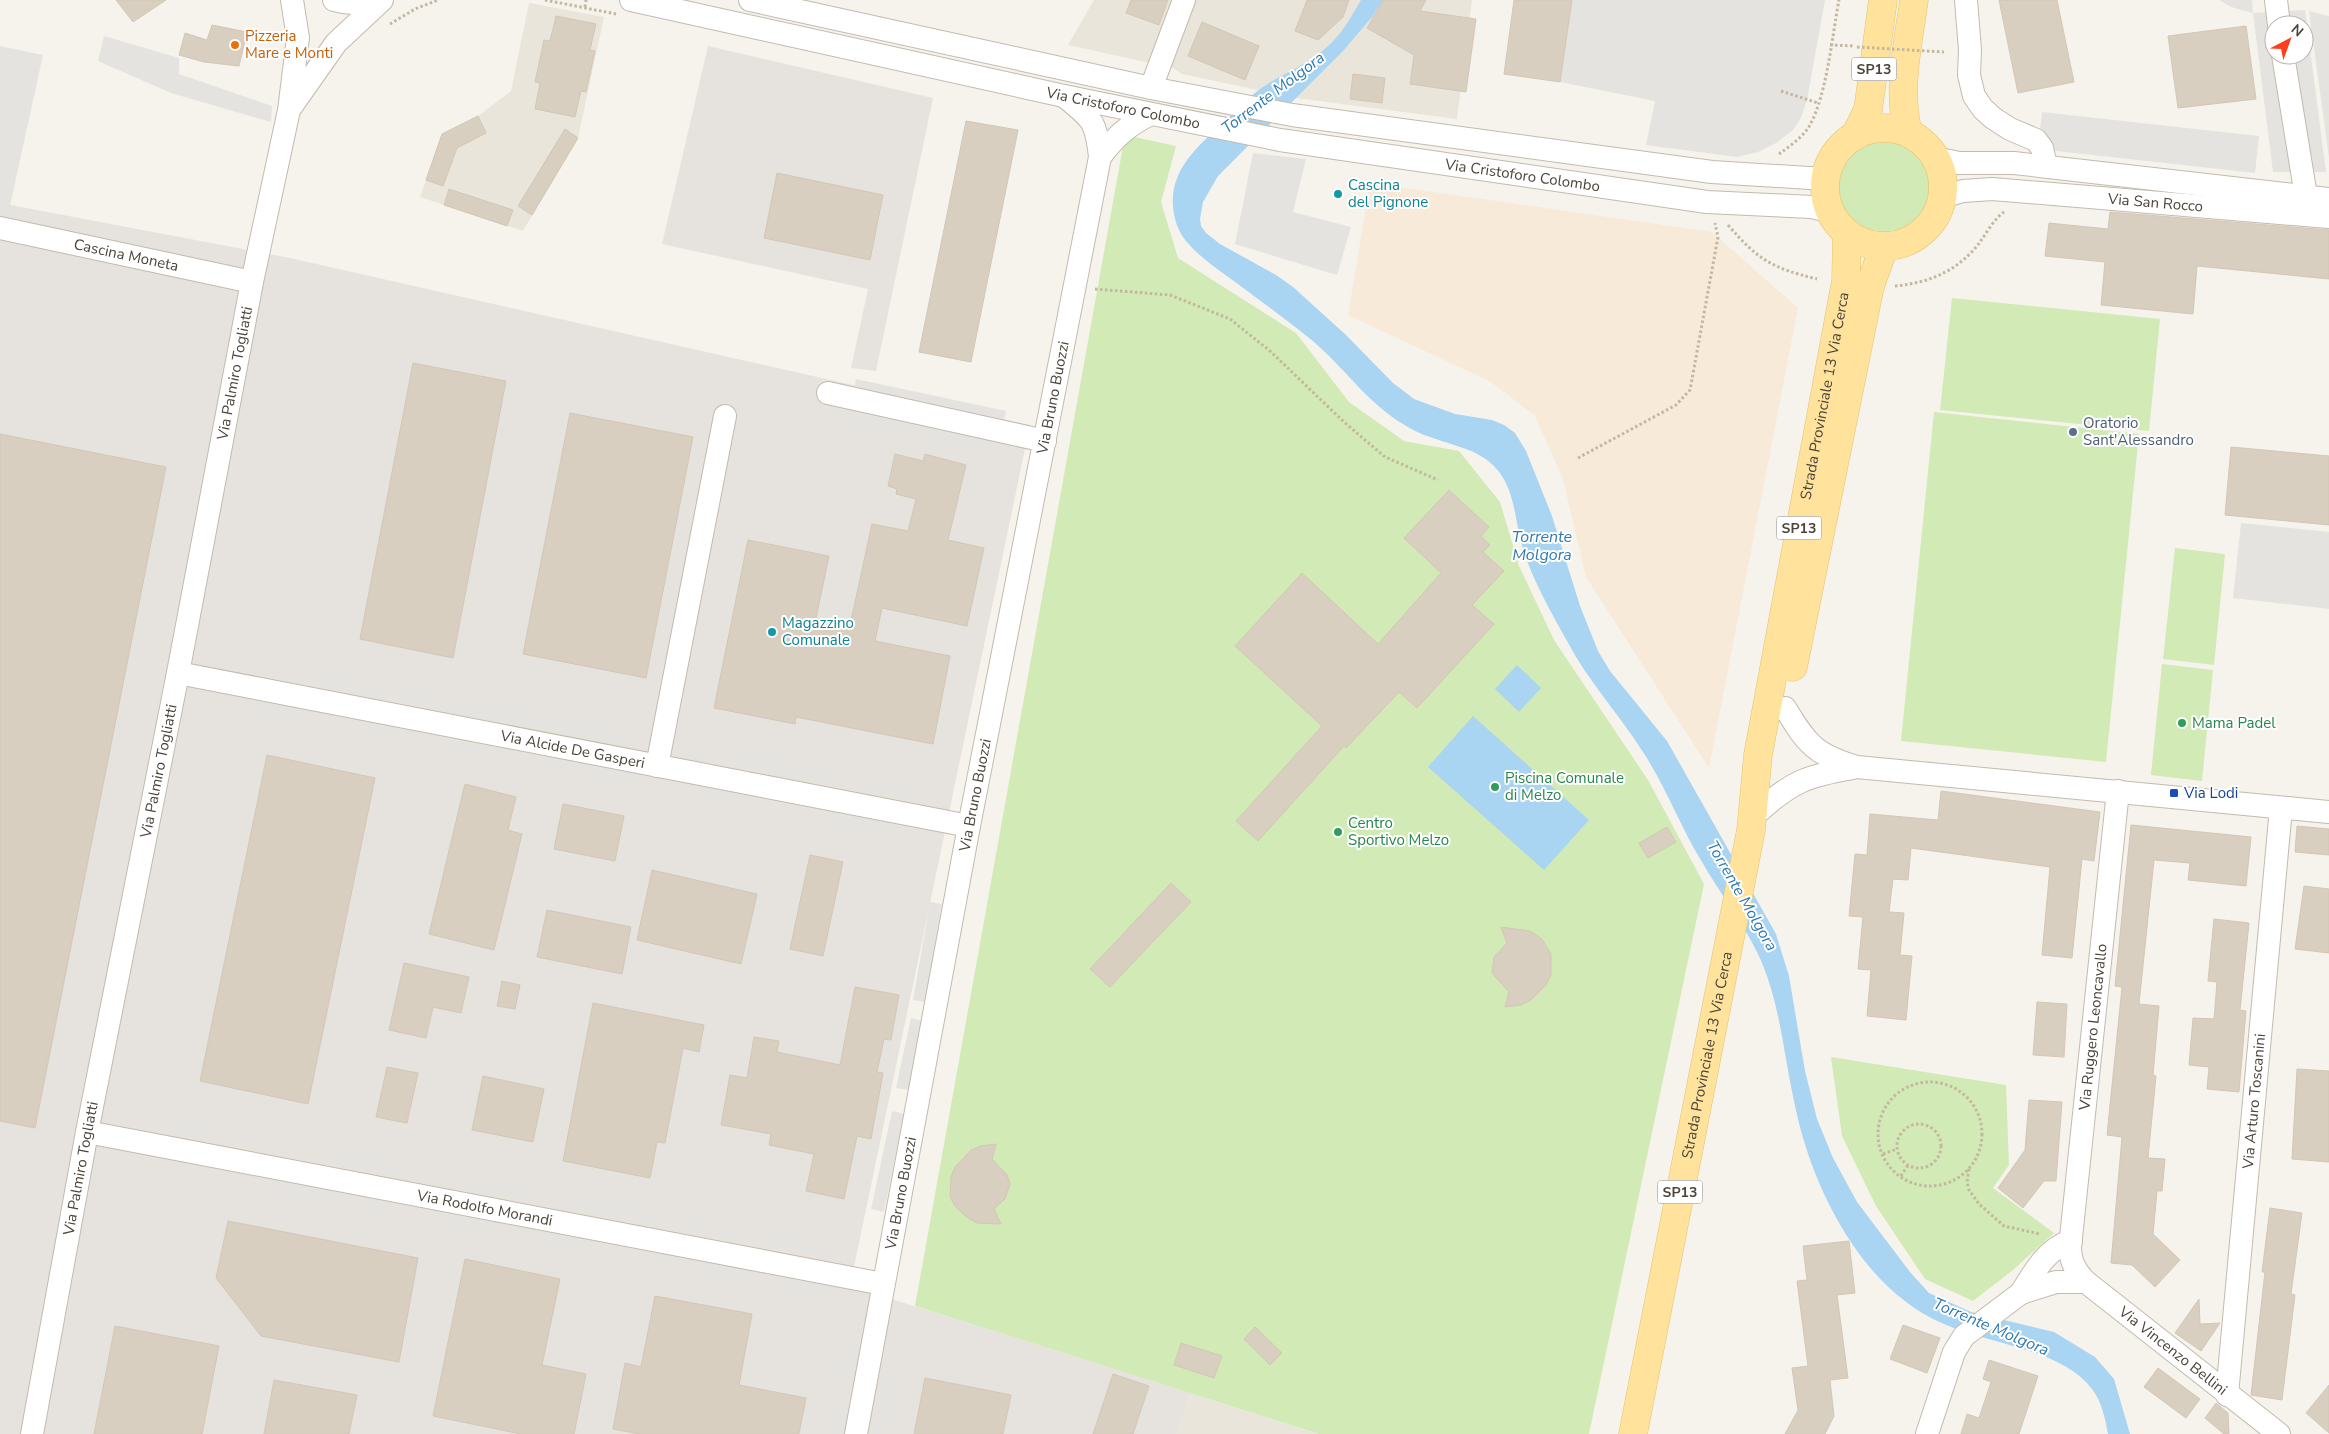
<svg xmlns="http://www.w3.org/2000/svg" width="2329" height="1434" font-family="'Nunito Sans',sans-serif">
<rect width="100%" height="100%" fill="#f6f3ec"/>
<g fill="#eae5da">
<path d="M1094,0H1472L1457,119L1296,98L1182,74L1173,68L1068,45Z"/>
<path d="M529,3L604,17L578,138L523,231L420,197L442,134L478,116L511,91Z"/>
<path d="M1190,1393L1318,1434H1177Z"/>
</g>
<path fill="#f7ead8" d="M1370,183L1712,232L1798,308L1709,768L1586,577L1563,479L1535,416L1491,382L1348,315Z"/>
<g fill="#e6e2dd">
<path d="M708,46L933,98L876,371L851,368L868,289L662,244Z"/>
<path d="M0,203L290,258L1030,425L850,1286L1190,1393L1177,1434H0Z"/>
</g>
<g fill="#d2eab5">
<path d="M1125,135L1176,146L1161,202L1178,258L1296,333L1349,402L1404,441L1459,451L1500,502L1519,566L1554,640L1648,780L1704,884L1589,1434H1319L915,1306Z"/>
<circle cx="1885" cy="188" r="51"/>
<path d="M1952,298L2160,319L2149,431L1940,410Z"/>
<path d="M1934,412L2139,434L2106,762L1901,741Z"/>
<path d="M2175,548L2225,554L2214,665L2163,659Z"/>
<path d="M2162,664L2213,670L2202,781L2151,775Z"/>
<path d="M1831,1057L2006,1085L2009,1165L1993,1188L2054,1233L2013,1270L1973,1301L1925,1279L1876,1206L1842,1136Z"/>
</g>
<g fill="#e5e3e0" fill-rule="evenodd">
<path d="M1572,0H1825L1807,100L1801,118L1793,130L1776,143L1758,152L1737,157L1646,145L1655,101L1560,82Z"/>
<path d="M2219,0H2252L2253,13L2305,10L2326,172H2273L2253,13L2231,7ZM2274,25H2304V55H2274Z"/>
<path d="M2309,11L2329,16V158Z"/>
<path d="M104,36L179,58V74L272,106L271,122L171,93L98,61Z"/>
<path d="M0,46L43,55L4,233H0Z"/>
<path d="M2042,112L2259,136L2255,173L2038,149Z"/>
<path d="M1253,153L1306,159L1293,212L1351,227L1337,275L1235,244Z"/>
<path d="M856,379L1006,411L997,454L832,419L838,392L853,395Z"/>
<path d="M2241,523L2329,532V609L2233,598Z"/>
<path d="M316,672L382,685L379,697L314,684Z"/>
<path d="M402,689L635,732L632,745L399,702Z"/>
<path d="M257,700L298,708L296,720L255,712Z"/>
<path d="M318,712L345,716L343,728L316,724Z"/>
<path d="M368,721L419,731L417,743L366,734Z"/>
<path d="M453,737L513,748L510,760L451,749Z"/>
<path d="M663,739L702,746L700,758L661,750Z"/>
<path d="M740,752L828,769L825,781L738,764Z"/>
<path d="M540,754L634,771L631,783L538,766Z"/>
<path d="M852,774L913,786L910,798L850,786Z"/>
<path d="M695,784L762,797L760,809L692,796Z"/>
<path d="M833,810L905,825L902,838L831,822Z"/>
<path d="M930,902L942,904L925,1002L913,1000Z"/>
<path d="M911,1018L923,1021L909,1090L896,1088Z"/>
<path d="M892,1111L904,1114L884,1212L871,1209Z"/>
<path d="M178,1120L209,1126L207,1137L176,1131Z"/>
<path d="M239,1131L265,1136L263,1147L237,1142Z"/>
<path d="M341,1151L425,1167L423,1179L339,1163Z"/>
<path d="M169,1156L215,1166L213,1178L167,1169Z"/>
<path d="M458,1173L528,1187L526,1198L456,1184Z"/>
<path d="M254,1174L396,1200L393,1212L252,1187Z"/>
<path d="M568,1194L652,1211L650,1223L565,1206Z"/>
<path d="M426,1206L487,1218L485,1230L424,1218Z"/>
<path d="M679,1217L749,1231L747,1242L677,1228Z"/>
<path d="M541,1228L592,1237L589,1251L539,1241Z"/>
<path d="M764,1231L830,1244L828,1257L762,1244Z"/>
<path d="M650,1248L765,1271L762,1284L647,1261Z"/>
<path d="M781,1273L822,1281L819,1295L778,1286Z"/>
<path d="M842,1347L858,1351L851,1384L835,1381Z"/>
<path d="M885,1369L897,1371L885,1434H873Z"/>
<path d="M833,1401L848,1404L842,1434H827Z"/>
</g>
<g fill="#a9d4f2">
<path d="M1361,0H1383L1372,17L1343,51L1218,176L1203,202L1200,219L1201,226L1206,233L1220,244L1276,275L1293,287L1346,335L1393,383L1414,399L1455,414L1492,420L1504,425L1515,433L1526,451L1552,516L1580,606L1598,651L1610,671L1667,741L1776,934L1789,976L1805,1071L1817,1119L1833,1158L1857,1202L1910,1272L1929,1293L1971,1312L2054,1332L2095,1357L2114,1379L2130,1434H2108C2105,1418 2102,1402 2092,1389C2062,1349 1988,1344 1944,1324C1911,1310 1885,1287 1863,1259C1828,1213 1805,1157 1794,1101C1783,1052 1780,999 1757,952C1742,921 1719,892 1702,862C1680,826 1666,787 1643,752C1619,714 1588,681 1567,641C1552,614 1535,584 1525,555C1515,528 1517,497 1500,473C1483,450 1457,447 1433,438C1420,434 1409,428 1398,421C1365,399 1344,368 1314,342C1292,324 1269,307 1246,290C1225,274 1203,261 1186,241C1178,231 1174,219 1173,206C1170,167 1202,143 1227,119C1236,111 1245,101 1255,93C1277,75 1306,67 1327,47C1342,34 1351,17 1361,0Z"/>
<path d="M1517,665L1541,688L1519,712L1495,689Z"/>
<path d="M1473,716L1589,820L1544,870L1428,767Z"/>
</g>
<g fill="#d8cfc1" stroke="#d3c7b4">
<path d="M116,0H166L133,22Z"/>
<path d="M1131,0H1168L1159,25L1126,13Z"/>
<path d="M1307,0H1349L1343,17L1318,40L1295,31Z"/>
<path d="M1383,0H1426L1420,11L1476,19L1466,92L1410,84L1414,55L1367,28Z"/>
<path d="M1514,0H1572L1560,82L1504,74Z"/>
<path d="M1999,0H2057L2074,82L2018,93Z"/>
<path d="M556,16L596,24L590,50L595,51L586,92L581,91L575,117L535,109L540,83L535,82L544,40L550,41Z"/>
<path d="M1202,22L1259,46L1245,80L1188,56Z"/>
<path d="M212,25L247,32L239,66L204,62L179,55L185,33L207,40Z"/>
<path d="M2246,26L2256,99L2178,108L2168,36Z"/>
<path d="M1353,74L1385,78L1382,103L1350,99Z"/>
<path d="M478,116L486,133L457,148L443,186L426,180L442,134Z"/>
<path d="M966,121L1018,130L971,362L919,352Z"/>
<path d="M565,129L578,138L532,215L518,206Z"/>
<path d="M777,173L883,195L870,260L764,238Z"/>
<path d="M449,189L513,210L507,226L444,205Z"/>
<path d="M2110,212L2329,230V279L2197,266L2193,314L2101,305L2105,262L2045,256L2049,223L2108,229Z"/>
<path d="M413,363L506,381L453,658L360,639Z"/>
<path d="M570,413L693,437L646,678L523,654Z"/>
<path d="M0,434L166,467L35,1128L0,1121Z"/>
<path d="M2231,447L2329,456V525L2225,515Z"/>
<path d="M895,454L923,461L925,454L966,465L948,540L984,548L967,626L882,608L875,641L950,656L933,744L796,717L795,724L714,708L748,540L829,556L816,618L850,625L872,524L908,531L916,499L896,494L897,489L888,486Z"/>
<path d="M1449,490L1489,527L1481,536L1490,545L1483,552L1504,571L1472,605L1494,624L1417,708L1399,692L1346,748L1344,746L1258,841L1236,821L1322,726L1235,646L1302,573L1378,644L1441,573L1404,538Z"/>
<path d="M267,755L375,778L308,1104L200,1081Z"/>
<path d="M465,784L516,797L508,830L522,834L494,950L429,934Z"/>
<path d="M1941,791L2100,812L2094,861L2082,859L2072,958L2042,955L2050,867L1911,848L1908,880L1893,879L1889,912L1904,913L1900,955L1912,956L1906,1020L1867,1016L1871,970L1858,969L1863,917L1849,916L1855,854L1867,855L1870,814L1938,820Z"/>
<path d="M563,804L624,816L615,861L554,849Z"/>
<path d="M2131,825L2251,837L2246,886L2188,880L2190,863L2154,860L2139,1004L2159,1006L2153,1075L2156,1076L2148,1158L2165,1159L2162,1191H2157L2153,1234L2180,1260L2155,1287L2132,1265L2111,1263L2122,1137L2107,1135L2122,987L2115,986Z"/>
<path d="M2297,826L2329,829V855L2295,852Z"/>
<path d="M1667,827L1676,842L1648,858L1639,843Z"/>
<path d="M810,855L843,862L823,956L790,949Z"/>
<path d="M652,870L757,894L741,964L637,940Z"/>
<path d="M1171,883L1191,902L1110,987L1090,969Z"/>
<path d="M2304,886L2329,889V953L2295,949Z"/>
<path d="M547,910L631,927L622,974L537,957Z"/>
<path d="M2214,919L2249,923L2240,1010L2246,1011L2239,1092L2207,1089L2209,1067L2189,1065L2193,1018L2214,1019L2217,982L2208,981Z"/>
<path d="M1501,927L1530,931L1542,939L1551,954V975L1546,985L1531,1000L1521,1005L1505,1007L1509,992L1492,973L1494,957L1507,943Z"/>
<path d="M404,963L469,977L461,1013L433,1007L426,1038L389,1030Z"/>
<path d="M502,981L520,985L515,1009L497,1006Z"/>
<path d="M855,987L899,995L891,1040L884,1039L877,1072L883,1073L871,1139L857,1136L844,1199L806,1191L814,1154L769,1145L771,1134L721,1125L730,1075L747,1078L754,1037L779,1041L777,1052L840,1065Z"/>
<path d="M2037,1002L2067,1004L2064,1057L2033,1055Z"/>
<path d="M593,1003L704,1025L699,1052L683,1048L665,1143L657,1142L650,1178L563,1161Z"/>
<path d="M387,1067L418,1073L407,1123L376,1117Z"/>
<path d="M2297,1069L2329,1071V1162L2292,1159Z"/>
<path d="M483,1076L544,1089L533,1142L472,1130Z"/>
<path d="M2029,1100L2062,1102L2056,1181H2044L2023,1208L1998,1188L2025,1150Z"/>
<path d="M996,1144L992,1159L1007,1175L1010,1184L1005,1199L994,1209L1001,1224L977,1223L965,1216L955,1206L950,1197L951,1177L955,1167L970,1151L980,1146Z"/>
<path d="M2270,1208L2302,1213L2291,1294L2295,1295L2282,1400L2251,1395L2265,1272H2262Z"/>
<path d="M228,1221L418,1258L399,1362L261,1336L216,1278Z"/>
<path d="M1849,1241L1855,1293L1837,1295L1848,1378L1830,1380L1834,1416L1825,1434H1785L1798,1410L1792,1368L1808,1366L1797,1281L1807,1280L1803,1246Z"/>
<path d="M465,1259L560,1279L542,1365L586,1374L574,1434H521L433,1416Z"/>
<path d="M655,1296L752,1314L739,1385L806,1398L799,1434H640L613,1429L625,1363L641,1367Z"/>
<path d="M2199,1299L2200,1324L2220,1323L2201,1351L2175,1333Z"/>
<path d="M1903,1325L1940,1338L1927,1373L1890,1359Z"/>
<path d="M115,1326L219,1346L202,1434H94Z"/>
<path d="M1255,1327L1282,1353L1270,1365L1244,1339Z"/>
<path d="M1181,1343L1222,1356L1214,1378L1174,1365Z"/>
<path d="M1989,1360L2038,1376L2019,1434H1961L1967,1414L1979,1418L1991,1382L1983,1379Z"/>
<path d="M2158,1368L2200,1399L2186,1418L2144,1387Z"/>
<path d="M1113,1374L1149,1386L1133,1434H1093Z"/>
<path d="M925,1378L1011,1395L1003,1434H914Z"/>
<path d="M274,1380L357,1395L349,1434H264Z"/>
<path d="M2329,1385V1433L2306,1413Z"/>
<path d="M2216,1403L2228,1413L2229,1434H2224L2205,1418Z"/>
</g>
<g fill="none" stroke-linecap="round" stroke-linejoin="round">
<defs>
<g id="minor">
<path d="M334,0C347,4 361,4 374,0"/>
<path id="s1" d="M631,0L1064,96L1280,140L1707,202L1812,207L1829,211"/>
<path d="M750,0L1151,88L1292,115L1712,172L1825,179"/>
<path d="M1966,0L1970,50L1969,75L1974,96L1983,109L1993,118L2010,129L2036,140L2042,148L2046,166"/>
<path d="M2276,0L2279,25"/>
<path d="M2283,55L2306,196L2305,210"/>
<path d="M1151,88L1184,0"/>
<path d="M291,107L336,43L382,0"/>
<path d="M1100,157C1115,137 1128,125 1151,114"/>
<path d="M1935,158L1959,163H2014L2329,199"/>
<path id="s2" d="M1942,197L1963,191L1992,189L2329,217"/>
<path id="s3" d="M0,228L252,282"/>
<path d="M828,393L1045,441"/>
<path id="s4" d="M178,673L969,826"/>
<path d="M1785,708C1807,744 1815,755 1857,767L2329,812"/>
<path d="M657,766L725,416"/>
<path id="s5" d="M2118,791L2070,1247C2070,1262 2076,1272 2086,1282L2279,1434"/>
<path d="M1756,814C1792,781 1807,776 1853,768"/>
<path id="s6" d="M87,1132L883,1284"/>
<path d="M2021,1293C2034,1272 2047,1248 2071,1241"/>
<path id="s7" d="M2227,1395L2281,808"/>
<path id="s8" d="M32,1434L87,1132L178,673L252,282L289,110L298,38L292,0"/>
<path id="s9" d="M856,1434L969,826L1100,157C1096,120 1092,119 1064,96"/>
<path d="M1927,1434L1954,1352L1964,1336L2021,1293L2056,1282H2086"/>
</g>
<g id="major">
<circle cx="1884" cy="187" r="59"/>
<path d="M1908,133C1897,88 1908,45 1914,0"/>
<path d="M1855,136L1868,110L1883,0"/>
<path d="M1793,667L1870,286L1884,247"/>
<path id="s10" d="M1633,1434L1751,830L1758,755L1846,281L1847,234"/>
</g>
</defs>
<use href="#minor" stroke="#c2bbae" stroke-width="24"/>
<use href="#major" stroke="#e6c16a" stroke-width="29"/>
<g stroke="#c4b79f" stroke-width="3" stroke-dasharray="2.5 2.5" stroke-linecap="butt">
<path d="M545,0L616,14"/>
<path d="M585,7L586,0"/>
<path d="M390,24L415,9L438,0"/>
<path d="M1830,45L1854,46"/>
<path d="M1781,91L1818,103"/>
<path d="M1779,154C1790,146 1803,137 1810,125C1827,93 1832,37 1839,0"/>
<path d="M1728,225C1758,260 1772,268 1817,279"/>
<path d="M1895,286C1930,283 1959,270 1980,242C1987,232 1995,218 2004,212"/>
<path d="M1095,289L1170,295L1230,319L1270,351L1344,422L1385,457L1438,480"/>
<path d="M1578,458L1676,405L1690,390L1718,237L1715,223"/>
<circle cx="1930" cy="1134" r="52"/>
<circle cx="1919" cy="1146" r="22"/>
<path d="M1883,1154L1897,1149"/>
<path d="M1969,1169L1967,1182L1969,1190L1979,1204L2004,1226L2040,1234"/>
<path d="M1901,1176L1908,1165"/>
</g>
<use href="#minor" stroke="#fff" stroke-width="22"/>
<use href="#major" stroke="#ffe39c" stroke-width="28"/>
<path stroke="#c4b79f" stroke-width="3" stroke-dasharray="2.5 2.5" stroke-linecap="butt" d="M1857,47L1944,52"/>
</g>
<circle fill="#e8710a" stroke="#fff" stroke-width="2" cx="235" cy="45" r="5"/>
<g fill="#0f9aa8" stroke="#fff" stroke-width="2">
<circle cx="1338" cy="194" r="5"/>
<circle cx="772" cy="632" r="5"/>
</g>
<circle fill="#5c6f8a" stroke="#fff" stroke-width="2" cx="2073" cy="432" r="5"/>
<g fill="#2e9e5b" stroke="#fff" stroke-width="2">
<circle cx="2182" cy="723" r="5"/>
<circle cx="1495" cy="787" r="5"/>
<circle cx="1338" cy="832" r="5"/>
</g>
<rect fill="#1a4fb4" stroke="#fff" stroke-width="2" x="2169" y="788" width="10" height="10" rx="2.5"/>
<g text-anchor="middle" dominant-baseline="central" stroke-width="4" stroke-linejoin="round" paint-order="stroke">
<g fill="#fff" stroke="#817c74" stroke-width="1">
<rect x="1851.5" y="57.5" width="45" height="23" rx="4"/>
<rect x="1776.5" y="516.5" width="45" height="23" rx="4"/>
<rect x="1657.5" y="1180.5" width="45" height="23" rx="4"/>
</g>
<g font-size="14" font-weight="bold" fill="#4b4439">
<text x="1874" y="69">SP13</text>
<text x="1799" y="528">SP13</text>
<text x="1680" y="1192">SP13</text>
</g>
<g font-size="15" fill="#c56008" stroke="#fff" text-anchor="start">
<text x="245" y="36">Pizzeria<tspan x="245" dy="17">Mare e Monti</tspan></text>
</g>
<g font-size="15" fill="#4b4439" stroke="#fff">
<text stroke="none"><textPath href="#s1" startOffset="504">Via Cristoforo Colombo</textPath></text>
<text stroke="none"><textPath href="#s1" startOffset="909">Via Cristoforo Colombo</textPath></text>
<text stroke="none"><textPath href="#s2" startOffset="215">Via San Rocco</textPath></text>
<text stroke="none"><textPath href="#s3" startOffset="129">Cascina Moneta</textPath></text>
<text stroke="none"><textPath href="#s8" startOffset="1080">Via Palmiro Togliatti</textPath></text>
<text stroke="none"><textPath href="#s10" startOffset="1056">Strada Provinciale 13 Via Cerca</textPath></text>
<text stroke="none"><textPath href="#s9" startOffset="1055">Via Bruno Buozzi</textPath></text>
<text stroke="none"><textPath href="#s4" startOffset="402">Via Alcide De Gasperi</textPath></text>
<text stroke="none"><textPath href="#s8" startOffset="675">Via Palmiro Togliatti</textPath></text>
<text stroke="none"><textPath href="#s9" startOffset="650">Via Bruno Buozzi</textPath></text>
<text transform="translate(2093 1027) rotate(-84)">Via Ruggero Leoncavallo</text>
<text stroke="none"><textPath href="#s10" startOffset="386">Strada Provinciale 13 Via Cerca</textPath></text>
<text stroke="none"><textPath href="#s7" startOffset="295">Via Arturo Toscanini</textPath></text>
<text stroke="none"><textPath href="#s8" startOffset="270">Via Palmiro Togliatti</textPath></text>
<text stroke="none"><textPath href="#s9" startOffset="245">Via Bruno Buozzi</textPath></text>
<text stroke="none"><textPath href="#s6" startOffset="405">Via Rodolfo Morandi</textPath></text>
<text stroke="none"><textPath href="#s5" startOffset="609">Via Vincenzo Bellini</textPath></text>
</g>
<g font-size="15" fill="#0d838f" stroke="#fff" text-anchor="start">
<text x="1348" y="185">Cascina<tspan x="1348" dy="17">del Pignone</tspan></text>
<text x="782" y="623">Magazzino<tspan x="782" dy="17">Comunale</tspan></text>
</g>
<g font-size="15" fill="#4e5e75" stroke="#fff" text-anchor="start">
<text x="2083" y="423">Oratorio<tspan x="2083" dy="17">Sant'Alessandro</tspan></text>
</g>
<g font-size="15" fill="#27864d" stroke="#fff" text-anchor="start">
<text x="2192" y="723">Mama Padel</text>
<text x="1505" y="778">Piscina Comunale<tspan x="1505" dy="17">di Melzo</tspan></text>
<text x="1348" y="823">Centro<tspan x="1348" dy="17">Sportivo Melzo</tspan></text>
</g>
<g font-size="15" fill="#164399" stroke="#fff" text-anchor="start">
<text x="2184" y="793">Via Lodi</text>
</g>
<g font-size="16" font-style="italic" fill="#2e7ab2" stroke="#fff">
<text transform="translate(1273 93) rotate(-37)">Torrente Molgora</text>
<text x="1542" y="537">Torrente<tspan x="1542" dy="18">Molgora</tspan></text>
<text transform="translate(1742 896) rotate(60)">Torrente Molgora</text>
<text transform="translate(1991 1327) rotate(23)">Torrente Molgora</text>
</g>
</g>
<g transform="translate(2289 40) rotate(41)"><circle r="24" fill="#ffffff" stroke="#b7b4b0"/>
<path d="M0-4L9 19L0 12L-9 19Z" fill="#fc3f1d"/>
<text y="-8" font-size="14" font-weight="bold" text-anchor="middle" fill="#4b4439">N</text>
</g>
</svg>
